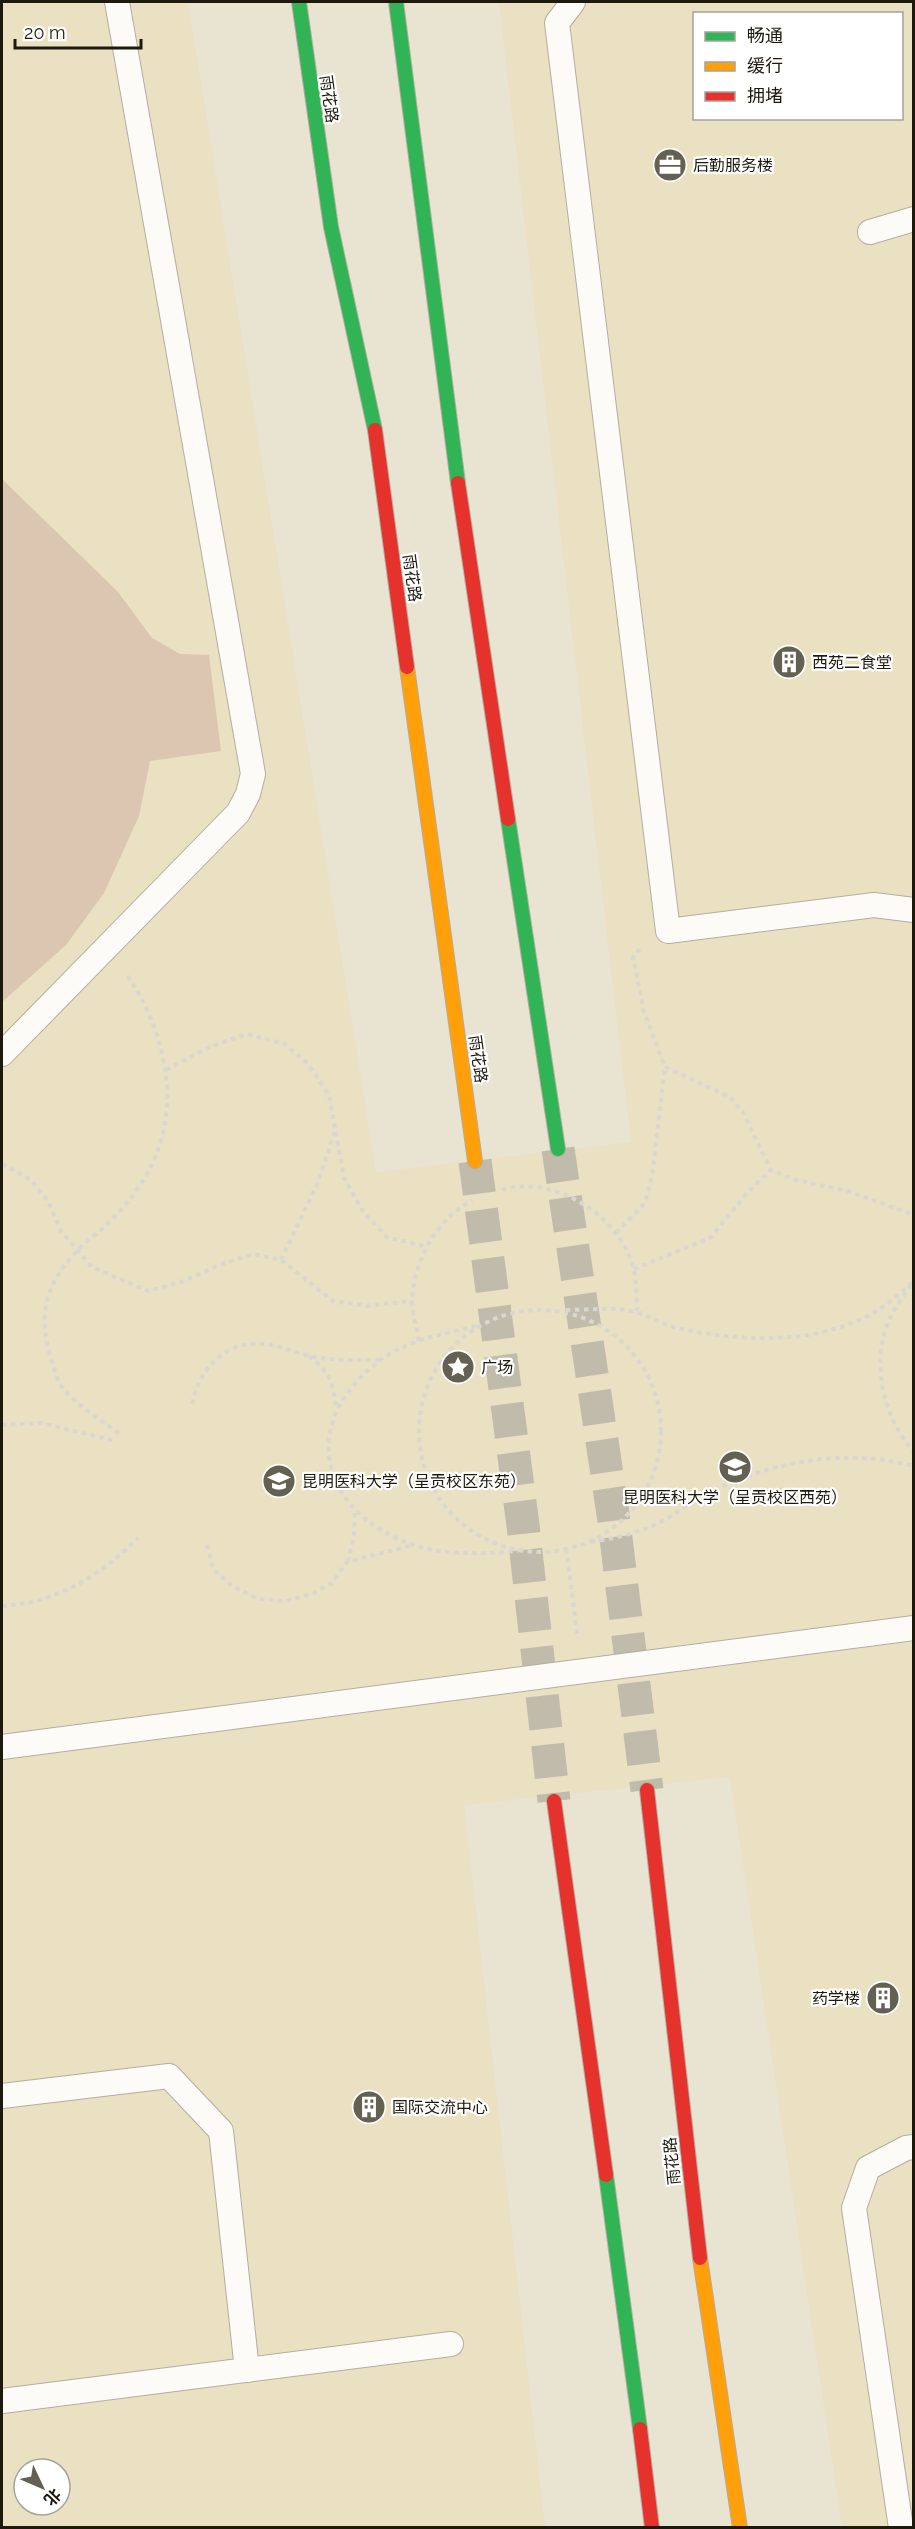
<svg xmlns="http://www.w3.org/2000/svg" width="915" height="2529" font-family="Raleway,'Noto Sans SC',sans-serif">
<rect width="100%" height="100%" fill="#e9e3d1"/>
<path fill="#eae0c2" fill-rule="evenodd" d="M2,2H188L376,1172L631,1142L499,2H913V2527H842L730,1777L464,1805L545,2527L2,2528ZM694,14H902V118H694ZM24,2469H60V2505H24Z"/>
<path fill="#dbc6b2" d="M2,479L118,592L152,638L180,654L209,655L221,751L150,761L139,816L104,893L66,945L2,1002Z"/>
<g fill="none" stroke-linecap="round" stroke-linejoin="round">
<g stroke="#c0bbaa" stroke-width="33" stroke-dasharray="33 16" stroke-linecap="butt">
<path d="M558,1149L613,1514L647,1790"/>
<path d="M475,1161L523,1525L554,1801"/>
</g>
<defs>
<g id="lane">
<path d="M573,2L557,23L668,931L874,905L914,910"/>
<path d="M870,232L914,219"/>
<path d="M2,1054L238,813L248,794L253,774L117,2"/>
<path d="M2,1747L914,1628"/>
<path d="M2,2096L169,2076L221,2131L247,2370"/>
<path d="M2,2401L451,2344"/>
<path d="M901,2528L854,2208L868,2168L906,2148L914,2147"/>
</g>
<g id="fast">
<path d="M299,2L331,227L375,430"/>
<path d="M396,2L458,483"/>
<path d="M508,819L558,1149"/>
<path d="M606,2175L640,2429"/>
</g>
<g id="slow">
<path d="M407,667L475,1161"/>
<path d="M700,2258L740,2528"/>
</g>
<g id="jam">
<path d="M375,430L407,667"/>
<path d="M458,483L508,819"/>
<path d="M647,1790L700,2258"/>
<path d="M554,1801L606,2175"/>
<path d="M640,2429L652,2528"/>
</g>
</defs>
<use href="#lane" stroke="#b3aea0" stroke-width="26"/>
<use href="#fast" stroke="#b3aea0" stroke-width="16"/>
<use href="#slow" stroke="#b3aea0" stroke-width="16"/>
<use href="#jam" stroke="#b3aea0" stroke-width="16"/>
<g stroke="#d9d7d2" stroke-width="4" stroke-dasharray="4.5 4.5" stroke-linecap="butt">
<path d="M640,949L633,957L644,1012L665,1067L730,1097L743,1112L771,1170L796,1180L848,1191L914,1215"/>
<path d="M166,1070L209,1047L247,1034L285,1044L309,1065L329,1095L344,1178L364,1213L387,1237L427,1247"/>
<path d="M2,1164L31,1180L48,1201L61,1231L92,1267L148,1291L181,1282L222,1264L254,1254L281,1260L333,1301L367,1306L411,1301"/>
<path d="M502,1190C554,1173 623,1218 634,1271C637,1284 636,1299 637,1312"/>
<path d="M616,1233L645,1203L652,1176L665,1067"/>
<path d="M281,1260L318,1182L336,1128"/>
<path d="M634,1269L710,1238L748,1192L771,1170"/>
<path d="M911,1285C905,1294 898,1303 893,1312C869,1356 881,1416 914,1452"/>
<path d="M566,1310C589,1310 618,1306 639,1313C652,1317 664,1325 677,1328C741,1342 820,1346 878,1310C890,1303 902,1291 913,1282"/>
<circle cx="540" cy="1431" r="121"/>
<path d="M476,1326C444,1334 405,1340 378,1362C297,1425 320,1513 414,1545C446,1556 484,1554 518,1551"/>
<path d="M419,1341C417,1328 411,1312 412,1299C415,1258 436,1221 472,1200"/>
<path d="M309,1356C330,1373 333,1381 336,1408"/>
<path d="M192,1404C199,1372 220,1344 257,1344C275,1343 292,1352 310,1356C333,1361 356,1360 379,1360"/>
<path d="M2,1425L42,1423L115,1441"/>
<path d="M119,1433C99,1419 77,1406 62,1387C57,1381 55,1370 52,1362C38,1318 43,1288 75,1253C84,1243 96,1235 105,1226C121,1211 137,1192 148,1172C183,1109 166,1031 127,975"/>
<path d="M591,1542C616,1538 638,1533 661,1522C676,1514 689,1502 704,1495C770,1462 841,1447 914,1466"/>
<path d="M207,1545L213,1569L231,1585L258,1599L286,1601L312,1594L332,1583L347,1562L413,1545"/>
<path d="M566,1549L578,1639"/>
<path d="M348,1562L354,1534L355,1510"/>
<path d="M2,1606C56,1603 100,1576 138,1538"/>
</g>
<use href="#lane" stroke="#fcfbf8" stroke-width="24"/>
<use href="#fast" stroke="#30b455" stroke-width="14"/>
<use href="#slow" stroke="#ff9f0a" stroke-width="14"/>
<use href="#jam" stroke="#e5322d" stroke-width="14"/>
</g>
<defs>
<symbol id="office-disc" viewBox="-11 -11 22 22"><circle r="9.5" fill="#646052" stroke="#fff"/><path d="M-6-3h4V-5.5h4V-3h4V5H-6ZM-1-4.5V-3h2v-1.5ZM-6 0V1H6V0Z" fill="#fff"/></symbol>
<symbol id="building-disc" viewBox="-11 -11 22 22"><circle r="9.5" fill="#646052" stroke="#fff"/><path d="M-4-6H4V6H1V3H-1V6H-4ZM-2.5-4.3h1.7v1.8h-1.7ZM.8-4.3h1.7v1.8H.8ZM-2.5-1h1.7V.8h-1.7ZM.8-1h1.7V.8H.8Z" fill="#fff"/></symbol>
<symbol id="sight-disc" viewBox="-11 -11 22 22"><circle r="9.5" fill="#646052" stroke="#fff"/><path d="M0-6L1.8-2.2L6-1.7L2.9 1.2L3.7 5.4L0 3.3L-3.7 5.4L-2.9 1.2L-6-1.7L-1.8-2.2Z" fill="#fff"/></symbol>
<symbol id="university-disc" viewBox="-11 -11 22 22"><circle r="9.5" fill="#646052" stroke="#fff"/><path d="M0-5L7-2L0 1L-7-2ZM-4 1L0 2.5L4 1V4Q0 6-4 4Z" fill="#fff"/></symbol>
</defs>
<g fill-rule="evenodd">
<use href="#office-disc" x="651" y="146" width="38" height="38"/>
<use href="#building-disc" x="770" y="643" width="38" height="38"/>
<use href="#sight-disc" x="439" y="1348" width="38" height="38"/>
<use href="#university-disc" x="716" y="1448" width="38" height="38"/>
<use href="#university-disc" x="260" y="1462" width="38" height="38"/>
<use href="#building-disc" x="864" y="1979" width="38" height="38"/>
<use href="#building-disc" x="350" y="2088" width="38" height="38"/>
</g>
<g text-anchor="middle" dominant-baseline="central" stroke-width="4.5" stroke-linejoin="round" paint-order="stroke">
<g font-size="16" fill="#1d190d" stroke="#fff">
<text transform="translate(329 99) rotate(82)">雨花路</text>
<text transform="translate(412 578) rotate(82)">雨花路</text>
<text transform="translate(478 1059) rotate(82)">雨花路</text>
<text transform="translate(672 2161) rotate(-96)">雨花路</text>
</g>
<g font-size="16" fill="#1d190d" stroke="#fff" text-anchor="start">
<text x="693" y="165">后勤服务楼</text>
<text x="812" y="662">西苑二食堂</text>
<text x="481" y="1367">广场</text>
<text x="302" y="1481">昆明医科大学（呈贡校区东苑）</text>
<text x="735" y="1497" text-anchor="middle">昆明医科大学（呈贡校区西苑）</text>
<text x="860" y="1998" text-anchor="end">药学楼</text>
<text x="392" y="2107">国际交流中心</text>
</g>
</g>
<rect width="915" height="2529" fill="none" stroke="#1d190d" stroke-width="6"/>
<rect x="693" y="12" width="210" height="108" fill="#ffffff" stroke="#a5a39e" stroke-width="1.5"/>
<rect x="705" y="32" width="30" height="9" fill="#30b455" stroke="#a5a39e" stroke-width="1.5"/>
<text x="747" y="42" font-size="18" fill="#1d190d">畅通</text>
<rect x="705" y="62" width="30" height="9" fill="#ff9f0a" stroke="#a5a39e" stroke-width="1.5"/>
<text x="747" y="72" font-size="18" fill="#1d190d">缓行</text>
<rect x="705" y="92" width="30" height="9" fill="#e5322d" stroke="#a5a39e" stroke-width="1.5"/>
<text x="747" y="102" font-size="18" fill="#1d190d">拥堵</text>
<g transform="translate(42 2487) rotate(134)"><circle r="28" fill="#ffffff" stroke="#a5a39e" stroke-width="1.5"/>
<path d="M0-4.5L10 22L0 15L-10 22Z" fill="#646052"/>
<text y="-9" font-size="16" font-weight="bold" text-anchor="middle" fill="#1d190d">北</text>
</g>
<path d="M15 39v9h126v-9" fill="none" stroke="#1d190d" stroke-width="3"/>
<text x="24" y="39" font-size="18" fill="#1d190d" stroke="#ffffff" stroke-width="4.5" paint-order="stroke">20 m</text>
</svg>
